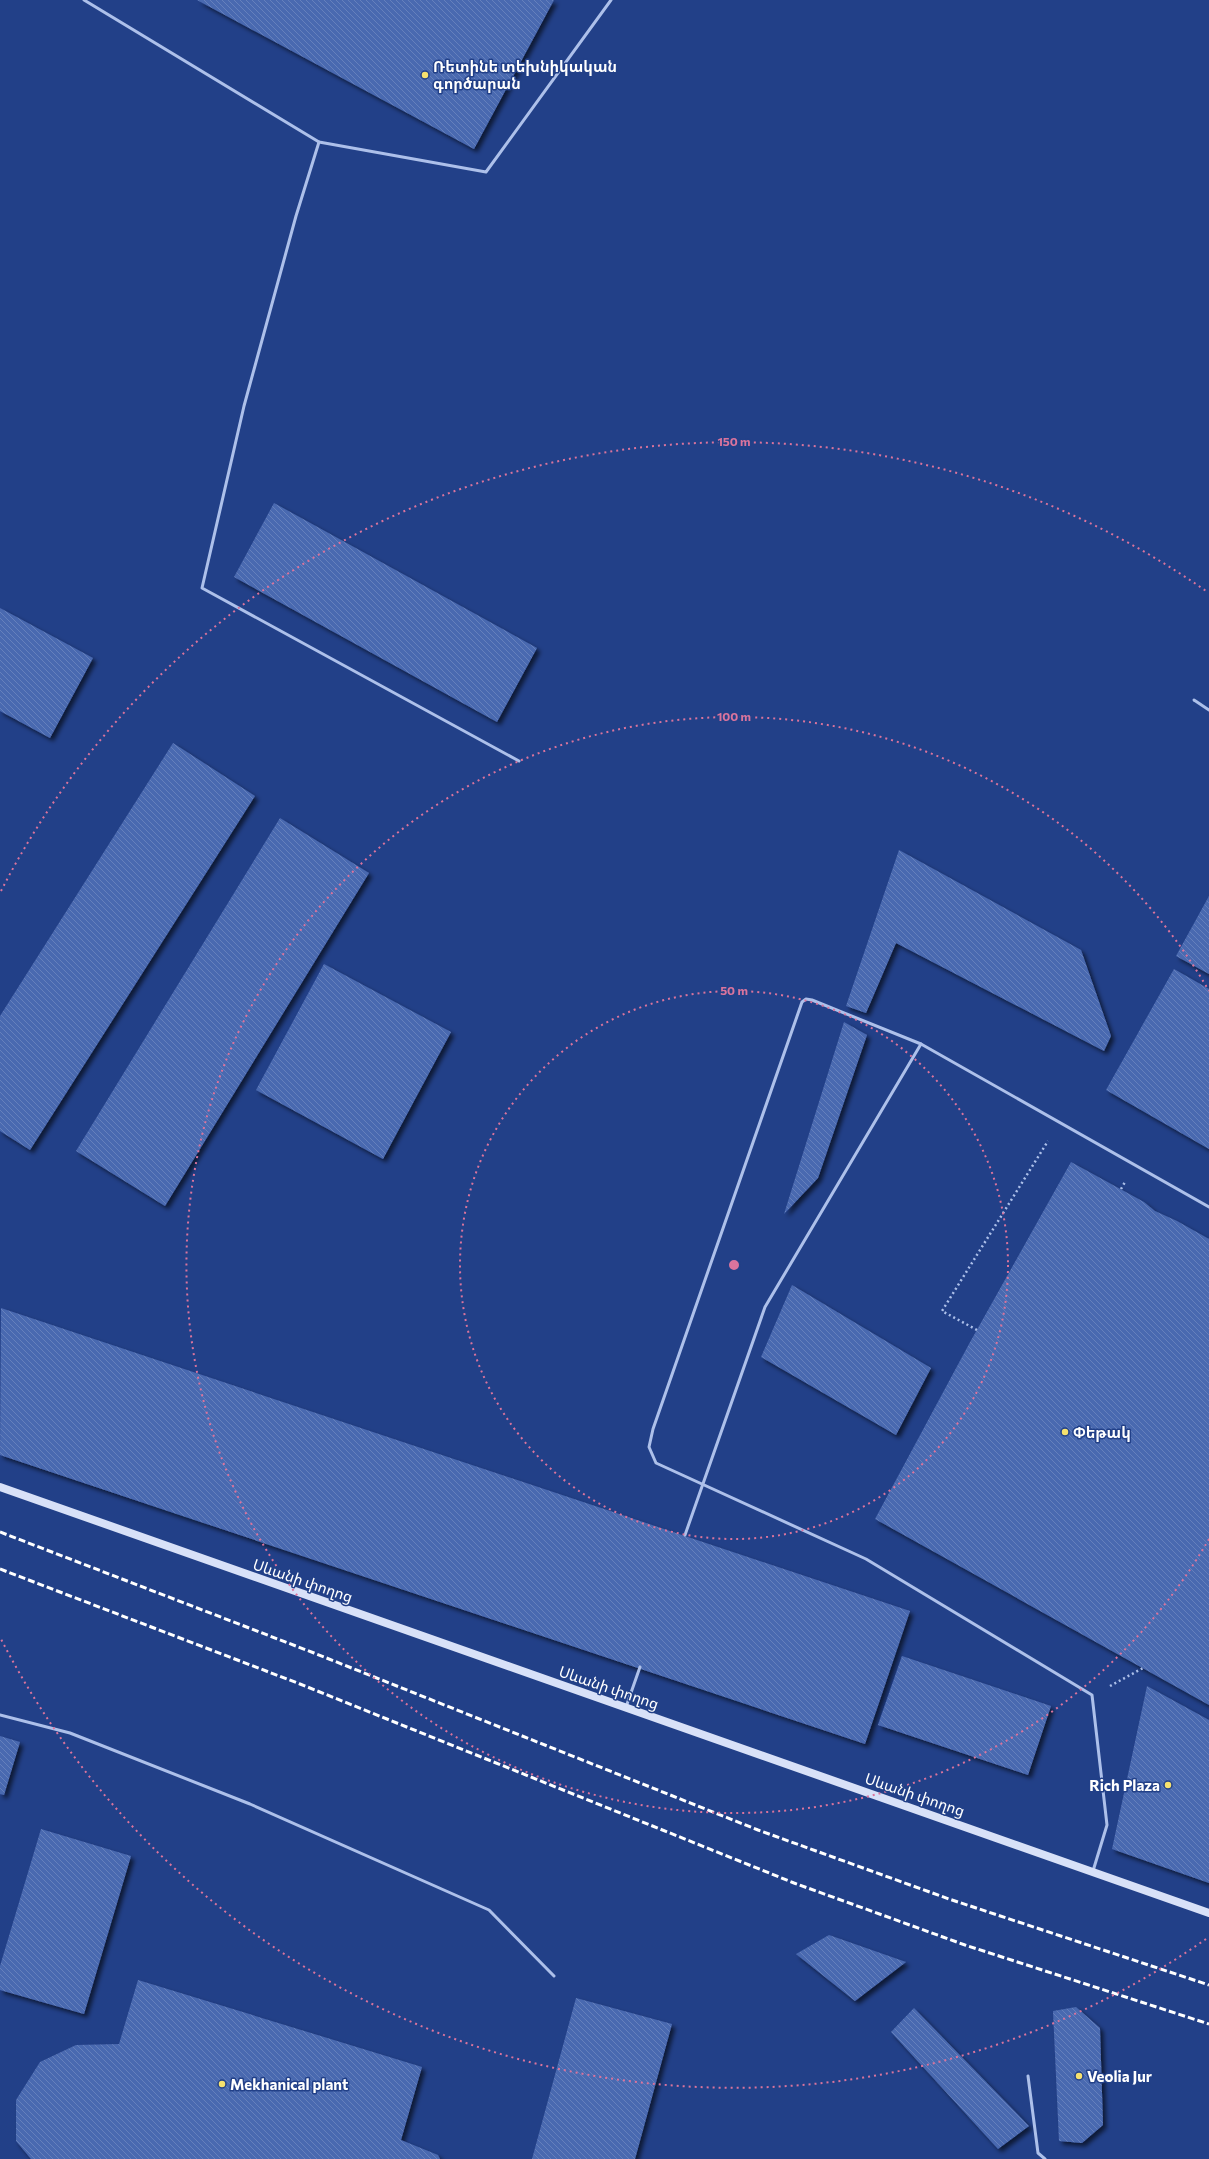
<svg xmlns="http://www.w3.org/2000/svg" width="1209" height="2159" font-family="Commissioner,'Noto Sans Armenian',sans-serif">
<defs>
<pattern id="building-back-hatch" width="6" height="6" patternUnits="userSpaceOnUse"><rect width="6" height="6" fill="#4a69b0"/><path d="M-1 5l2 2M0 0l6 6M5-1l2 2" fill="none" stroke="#6580bc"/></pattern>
<filter id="shadow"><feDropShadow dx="3.5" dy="3.5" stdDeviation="2" flood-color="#0009"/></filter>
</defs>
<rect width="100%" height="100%" fill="#224088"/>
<g fill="url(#building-back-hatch)" filter="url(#shadow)">
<path d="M197,0H554L474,149Z"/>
<path d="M274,503L537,648L497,722L234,577Z"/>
<path d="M0,608L93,658L50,738L0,711Z"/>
<path d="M173,743L255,796L30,1150L0,1131V1016Z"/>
<path d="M280,818L369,873L165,1206L76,1151Z"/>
<path d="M899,850L1081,950L1111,1036L1104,1051L896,943L866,1013L846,1006Z"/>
<path d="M1209,896V974L1176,956Z"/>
<path d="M324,964L451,1032L383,1159L256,1090Z"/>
<path d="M1174,969L1209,989V1149L1106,1090Z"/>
<path d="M844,1022L867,1035L818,1178L784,1214Z"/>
<path d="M1071,1162L1144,1202L1155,1211L1177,1221L1209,1239V1705L875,1519L969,1344Z"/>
<path d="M792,1285L931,1368L896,1435L761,1357Z"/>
<path d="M1,1308L910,1611L865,1744L0,1455Z"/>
<path d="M902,1656L1051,1706L1028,1775L878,1725Z"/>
<path d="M1147,1686L1209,1720V1883L1112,1849Z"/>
<path d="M0,1736L20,1742L4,1795L0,1794Z"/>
<path d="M41,1829L131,1856L84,2014L0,1990V1966Z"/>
<path d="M829,1935L906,1962L855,2001L796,1954Z"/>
<path d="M138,1980L422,2067L401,2140L438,2155L440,2159H31L16,2141V2100L40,2062L76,2045L119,2044Z"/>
<path d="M576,1998L672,2024L635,2159H532Z"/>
<path d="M1076,2007L1100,2028L1103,2125L1082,2143L1059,2141L1053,2011Z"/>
<path d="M914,2008L1029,2126L998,2149L891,2032Z"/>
</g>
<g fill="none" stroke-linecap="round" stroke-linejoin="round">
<g stroke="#adc0ea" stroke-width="2.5" stroke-dasharray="2 3" stroke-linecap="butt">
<path d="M1121,1189L1125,1182"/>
<path d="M977,1330L942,1311L1048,1141"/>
<path d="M1110,1686L1143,1668"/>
</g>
<g stroke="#adc0ea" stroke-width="3">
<path d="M84,0L319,142L486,172L611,0"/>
<path d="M319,142L296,216L244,406L202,588L519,761"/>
<path d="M1194,700L1209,710"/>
<path d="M921,1044L812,1000L806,999L802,1002L653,1429L649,1447L656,1463L866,1559L1092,1695L1107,1825L1093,1871"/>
<path d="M685,1535L765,1307L921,1044L1209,1207"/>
<path d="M626,1707L640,1667"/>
<path d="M0,1715L70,1733L250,1804L489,1910L554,1976"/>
<path d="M1028,2076L1038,2153L1045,2159"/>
</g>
<path stroke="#d8e1f8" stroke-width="8" d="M0,1487L1209,1913"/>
<g stroke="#fff" stroke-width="3" stroke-dasharray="7 3" stroke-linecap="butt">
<path d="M0,1532L314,1653L758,1830L949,1899L1209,1985"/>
<path d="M0,1569L300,1684L794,1883L965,1945L1209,2024"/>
</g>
</g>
<g fill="none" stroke="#da749d" stroke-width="2" stroke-dasharray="2 4">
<circle cx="734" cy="1265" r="274"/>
<path d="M1209 1539A548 548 0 1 1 1209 991"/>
<path d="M1206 1939A823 823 0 0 1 1 1639M1 891A823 823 0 0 1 1206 591"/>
</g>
<g fill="#f6e16e" stroke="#224088" stroke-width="1.5">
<circle cx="425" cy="75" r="4"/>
<circle cx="1065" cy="1432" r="4"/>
<circle cx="1168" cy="1785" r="4"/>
<circle cx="1079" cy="2076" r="4"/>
<circle cx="222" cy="2084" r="4"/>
</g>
<g text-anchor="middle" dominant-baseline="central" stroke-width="3" stroke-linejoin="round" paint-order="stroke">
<g font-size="15" font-weight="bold" fill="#fff" stroke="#224088" text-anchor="start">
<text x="433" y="66">Ռետինե տեխնիկական<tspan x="433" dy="17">գործարան</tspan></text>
<text x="1073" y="1432">Փեթակ</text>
<text x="1160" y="1785" text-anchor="end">Rich Plaza</text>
<text x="1087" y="2076">Veolia Jur</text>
<text x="230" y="2084">Mekhanical plant</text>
</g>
<g font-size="15" fill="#fff" stroke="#224088">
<text transform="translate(303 1580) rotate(19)">Սևանի փողոց</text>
<text transform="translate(609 1687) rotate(19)">Սևանի փողոց</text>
<text transform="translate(915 1794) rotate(19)">Սևանի փողոց</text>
</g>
</g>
<circle cx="734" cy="1265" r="6" fill="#da749d" stroke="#224088" stroke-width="2"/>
<g font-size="12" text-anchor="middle" font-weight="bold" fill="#da749d" stroke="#224088" stroke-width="3" stroke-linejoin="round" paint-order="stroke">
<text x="734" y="446">150 m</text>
<text x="734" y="721">100 m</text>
<text x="734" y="995">50 m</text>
</g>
</svg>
